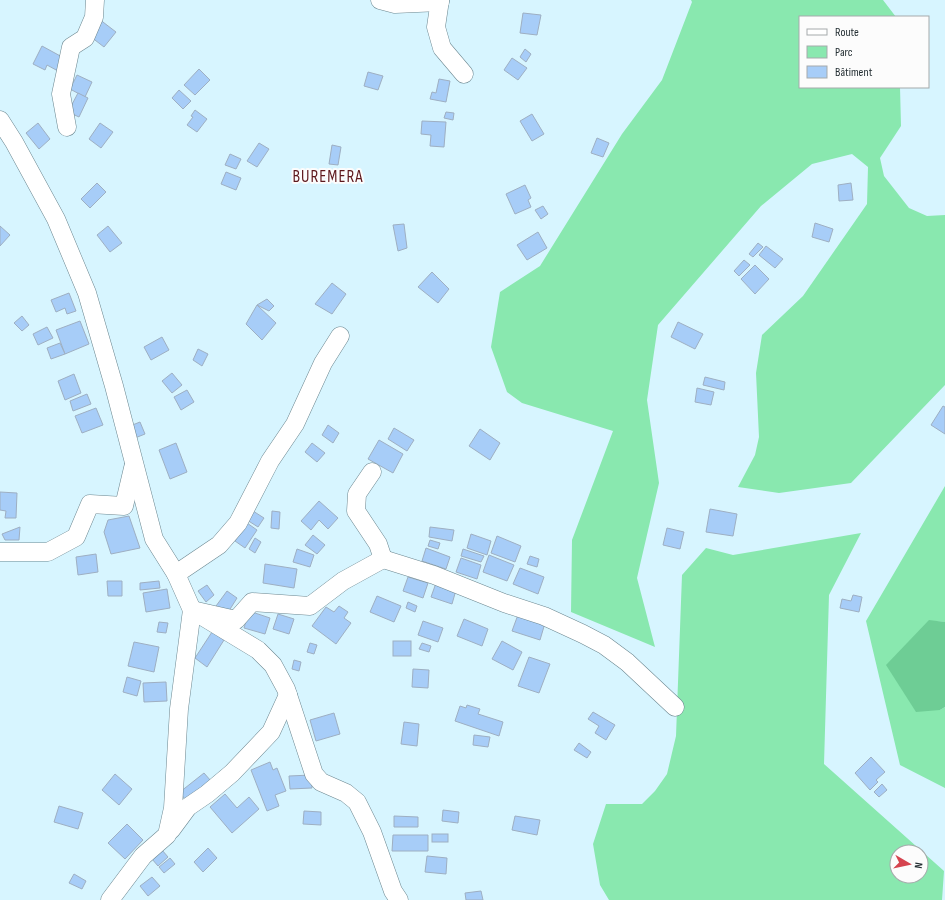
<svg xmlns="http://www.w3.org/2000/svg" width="945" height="900" font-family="'Sofia Sans Condensed',sans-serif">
<rect width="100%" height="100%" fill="#d7f5ff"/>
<g fill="#89e8af" fill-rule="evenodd">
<path d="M691,0H883L896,17H800V87H900L901,126L880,158L884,176L909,208L927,216L945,215V385L851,483L779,493L738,487L755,455L759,437L756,373L762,335L803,296L867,204L868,167L852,154L812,164L761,206L658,325L647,400L659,483L637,578L655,647L571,612L572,540L613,431L522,403L507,392L491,347L500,292L540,266L622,134L662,80L692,2Z"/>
<path d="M945,486V622L929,621L940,710L945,707V788L900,765L866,621Z"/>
<path d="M861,533L829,595L824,764L944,871L942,900H609L600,885L593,844L606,804H642L655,791L667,774L676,736L682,575L706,548L733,555ZM897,852H921V876H897Z"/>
</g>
<path fill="#6ecd95" d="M929,620L945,622V707L940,710L916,712L886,665Z"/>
<g fill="#a7cdf8" stroke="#9eafc2">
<path d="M523,13L541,15L537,35L520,33Z"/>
<path d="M99,19L116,32L104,47L91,37Z"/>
<path d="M42,46L64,58L58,71L47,65L45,70L33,64Z"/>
<path d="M525,49L531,54L526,62L520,57Z"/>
<path d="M512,58L527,68L518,80L504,70Z"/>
<path d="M199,69L210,80L195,95L184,85Z"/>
<path d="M368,72L383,76L378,90L364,86Z"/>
<path d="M77,75L92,82L85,97L70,89Z"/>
<path d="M439,79L450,81L446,102L430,99L432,92L436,93Z"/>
<path d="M179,90L191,101L183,109L172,98Z"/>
<path d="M78,93L88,98L79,117L68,112Z"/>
<path d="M195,110L207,119L197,132L187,125L193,117L191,116Z"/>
<path d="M446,112L454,113L453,120L444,118Z"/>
<path d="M532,114L544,134L532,141L520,121Z"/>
<path d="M422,121L446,122L444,147L430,146L431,135L421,134Z"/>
<path d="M38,123L50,139L39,149L26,133Z"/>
<path d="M100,123L113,132L101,148L89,139Z"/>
<path d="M597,138L609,143L603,157L591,153Z"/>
<path d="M259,143L269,149L257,167L247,161Z"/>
<path d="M332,145L341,147L338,165L329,164Z"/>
<path d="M230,154L241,159L236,169L225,165Z"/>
<path d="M226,172L241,178L236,190L221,184Z"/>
<path d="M97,183L106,192L90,208L81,199Z"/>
<path d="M851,183L853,200L839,201L838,185Z"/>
<path d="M525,185L531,198L528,200L531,207L515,214L506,194Z"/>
<path d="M543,206L548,214L541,219L535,210Z"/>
<path d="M815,223L833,229L829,242L812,237Z"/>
<path d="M404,224L407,248L398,251L393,225Z"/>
<path d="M0,226L10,235L0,246Z"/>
<path d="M108,226L122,243L110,252L97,235Z"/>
<path d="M538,232L547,248L527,260L517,245Z"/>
<path d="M758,243L763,247L753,257L749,254Z"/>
<path d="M766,246L783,259L775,268L759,255Z"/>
<path d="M744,260L750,265L739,276L734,271Z"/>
<path d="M755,265L769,279L755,294L741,279Z"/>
<path d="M432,272L449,289L438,303L418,287Z"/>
<path d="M332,283L346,294L332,314L315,304Z"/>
<path d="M69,293L76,311L67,314L65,308L56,312L51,300Z"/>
<path d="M267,299L274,306L269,311L257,305Z"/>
<path d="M257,305L276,323L262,340L246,324Z"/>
<path d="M22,316L29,325L22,331L14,323Z"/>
<path d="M80,321L89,344L65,354L56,330Z"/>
<path d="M678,322L703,334L695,349L671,337Z"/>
<path d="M47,327L53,338L38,345L33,334Z"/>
<path d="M162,337L169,350L151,360L144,347Z"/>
<path d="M60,343L65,354L51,359L47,348Z"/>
<path d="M198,349L208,354L202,366L193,360Z"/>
<path d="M172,373L182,385L172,393L162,381Z"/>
<path d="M74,374L81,393L65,400L58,381Z"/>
<path d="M705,377L725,382L724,390L703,385Z"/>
<path d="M697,388L714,392L711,405L695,402Z"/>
<path d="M187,390L194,402L181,410L174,397Z"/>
<path d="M87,394L91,404L73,411L70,401Z"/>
<path d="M943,406L945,407V434L931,425Z"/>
<path d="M96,408L103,425L82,433L75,416Z"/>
<path d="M140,422L145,434L135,438L130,426Z"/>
<path d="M328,425L339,433L333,443L322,435Z"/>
<path d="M394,428L414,440L407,451L388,439Z"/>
<path d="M480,429L500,443L490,460L469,446Z"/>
<path d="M379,440L403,454L393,473L368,459Z"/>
<path d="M176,443L187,472L170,479L159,450Z"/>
<path d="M312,443L325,453L317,462L305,452Z"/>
<path d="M0,492L17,493L16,518H5L6,511L0,510Z"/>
<path d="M319,501L338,518L328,529L319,520L311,530L301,521Z"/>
<path d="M710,509L737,514L733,536L706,532Z"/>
<path d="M253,511L264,518L258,527L247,520Z"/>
<path d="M272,511L280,512L279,529L271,528Z"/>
<path d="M129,516L140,548L111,554L104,532L108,520Z"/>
<path d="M247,523L257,530L245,548L235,541Z"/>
<path d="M20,527L19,540H5L2,534Z"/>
<path d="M430,527L454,530L452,541L429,537Z"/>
<path d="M667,528L684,532L680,549L663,545Z"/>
<path d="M471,534L491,541L487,555L467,548Z"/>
<path d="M313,535L325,545L317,554L305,545Z"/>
<path d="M497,536L521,546L515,562L491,553Z"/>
<path d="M255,538L261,542L255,553L249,549Z"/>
<path d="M430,540L440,543L438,549L428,546Z"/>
<path d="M426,548L450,557L446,569L422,561Z"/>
<path d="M297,549L314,555L310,567L293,562Z"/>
<path d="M463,549L484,556L481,562L461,556Z"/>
<path d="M96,554L98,572L78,575L76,557Z"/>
<path d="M489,555L514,565L507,581L483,572Z"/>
<path d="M530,556L539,559L537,567L527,564Z"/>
<path d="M461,558L481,565L477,579L456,572Z"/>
<path d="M265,564L297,569L294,588L263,583Z"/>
<path d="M520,568L544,577L538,594L513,584Z"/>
<path d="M408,577L428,583L423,598L403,591Z"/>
<path d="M107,581H122V596H108Z"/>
<path d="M159,581L160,588L140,590V583Z"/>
<path d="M436,583L456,590L452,604L431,597Z"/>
<path d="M207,585L214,595L206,602L198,591Z"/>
<path d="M167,589L170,608L146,612L143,593Z"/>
<path d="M227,591L237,598L227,614L216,606Z"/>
<path d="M853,595L862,597L859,612L840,608L842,599L851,601Z"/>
<path d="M377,596L401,606L394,622L370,612Z"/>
<path d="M408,602L417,606L415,612L406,608Z"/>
<path d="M339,606L348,612L344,618L351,623L336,644L312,626L326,607L334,612Z"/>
<path d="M249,611L270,618L265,634L244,628Z"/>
<path d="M519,612L545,623L540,640L512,631Z"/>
<path d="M278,614L294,619L289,634L273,629Z"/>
<path d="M464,619L488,629L482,646L457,636Z"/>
<path d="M423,621L443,628L438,642L418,635Z"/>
<path d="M159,622L168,623L166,633L157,632Z"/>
<path d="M212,632L224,640L207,667L195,658Z"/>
<rect x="393" y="641" width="18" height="15"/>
<path d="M502,641L522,652L513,670L492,659Z"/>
<path d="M134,642L159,647L154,672L128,666Z"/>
<path d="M310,643L317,645L314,654L307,652Z"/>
<path d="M422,643L431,646L429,652L419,649Z"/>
<path d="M529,657L550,664L539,693L518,686Z"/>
<path d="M294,660L301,662L299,671L292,669Z"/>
<path d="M413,669L429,670L428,688L412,687Z"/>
<path d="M127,677L141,681L137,696L123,692Z"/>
<path d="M166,682L167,701L144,702L143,683Z"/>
<path d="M467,705L480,709L478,714L503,722L499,736L455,721L460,706L466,708Z"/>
<path d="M593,712L615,725L606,740L595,733L599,726L588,719Z"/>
<path d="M334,713L340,734L316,741L310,720Z"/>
<path d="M404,722L419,724L417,746L401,744Z"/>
<path d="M474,735L490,737L488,747L473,745Z"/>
<path d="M579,743L591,752L587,758L574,750Z"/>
<path d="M871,757L885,772L876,780L878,782L870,790L855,773Z"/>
<path d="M270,762L273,770L277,768L286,791L275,795L279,806L267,811L251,770Z"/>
<path d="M204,773L211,781L186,801L180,792Z"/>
<path d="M115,774L132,789L119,805L102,790Z"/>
<path d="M311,775L312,788L290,789L289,776Z"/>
<path d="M882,784L887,790L879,797L874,792Z"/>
<path d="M225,794L237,808L249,797L259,809L232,833L210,807Z"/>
<path d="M59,806L83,813L78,829L54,822Z"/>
<path d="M443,810L459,812L458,823L442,821Z"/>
<path d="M304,811L321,812V825L303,824Z"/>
<path d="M394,816L418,817V827H394Z"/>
<path d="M515,816L540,820L537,835L512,830Z"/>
<path d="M127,824L143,840L125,859L108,843Z"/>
<rect x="432" y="834" width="16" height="8"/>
<path d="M393,835H428V851H392Z"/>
<path d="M208,848L217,858L203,872L194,862Z"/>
<path d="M162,850L168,857L158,866L152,859Z"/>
<path d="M427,856L447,858L446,874L425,872Z"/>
<path d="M170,858L175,864L164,873L159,867Z"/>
<path d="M74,874L86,881L82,889L69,883Z"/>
<path d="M152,877L160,886L148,896L140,886Z"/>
<path d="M481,891L483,900H466L465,893Z"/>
</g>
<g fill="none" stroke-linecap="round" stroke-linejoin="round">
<defs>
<g id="minor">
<path d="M380,0L395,4L440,2"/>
<path d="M440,0L436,27L442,48L464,74"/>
<path d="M0,120L14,142L56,219L87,293L114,386L154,539L176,574L192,610L258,650L273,665L286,689L314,774L321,782L346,793L357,802L372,832L393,891L399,900"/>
<path d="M67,127L61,94L71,47L85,38L94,17L95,0"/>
<path d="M0,552H48L76,537L90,504L124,506L133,468"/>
<path d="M383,559L434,575L504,603L544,616L583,634L604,645L627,662L675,707"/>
<path d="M176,574L219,545L238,523L270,461L295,424L323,363L340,336"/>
<path d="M171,830L188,807L207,794L232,773L271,732L288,695"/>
<path d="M110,900L143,856L167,835L173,808L179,709L192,610L236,620L252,602L310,606L343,581L383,559L378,544L356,511L357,494L372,472"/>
</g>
</defs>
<use href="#minor" stroke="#6c8790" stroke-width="19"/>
<use href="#minor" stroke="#fff" stroke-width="18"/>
</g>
<g text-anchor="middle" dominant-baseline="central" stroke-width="4" stroke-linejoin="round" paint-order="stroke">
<g font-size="17" letter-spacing="1" fill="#5d181d" stroke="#fcfcfc">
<text x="328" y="177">BUREMERA</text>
</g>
</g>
<rect x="799" y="16" width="130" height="72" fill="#fcfcfc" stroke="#a5aaab"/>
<rect x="807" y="29" width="20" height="6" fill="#ffffff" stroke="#a5aaab"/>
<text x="835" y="36" font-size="12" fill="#232e32">Route</text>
<rect x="807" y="46" width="20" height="12" fill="#89e8af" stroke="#a5aaab"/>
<text x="835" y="56" font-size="12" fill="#232e32">Parc</text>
<rect x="807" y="66" width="20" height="12" fill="#a7cdf8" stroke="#a5aaab"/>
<text x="835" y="76" font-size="12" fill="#232e32">Bâtiment</text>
<g transform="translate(909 864) rotate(99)"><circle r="19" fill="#fcfcfc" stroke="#a5aaab"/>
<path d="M0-3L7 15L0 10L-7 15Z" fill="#d5444f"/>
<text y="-6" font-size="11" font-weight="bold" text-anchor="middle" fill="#232e32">N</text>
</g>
</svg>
